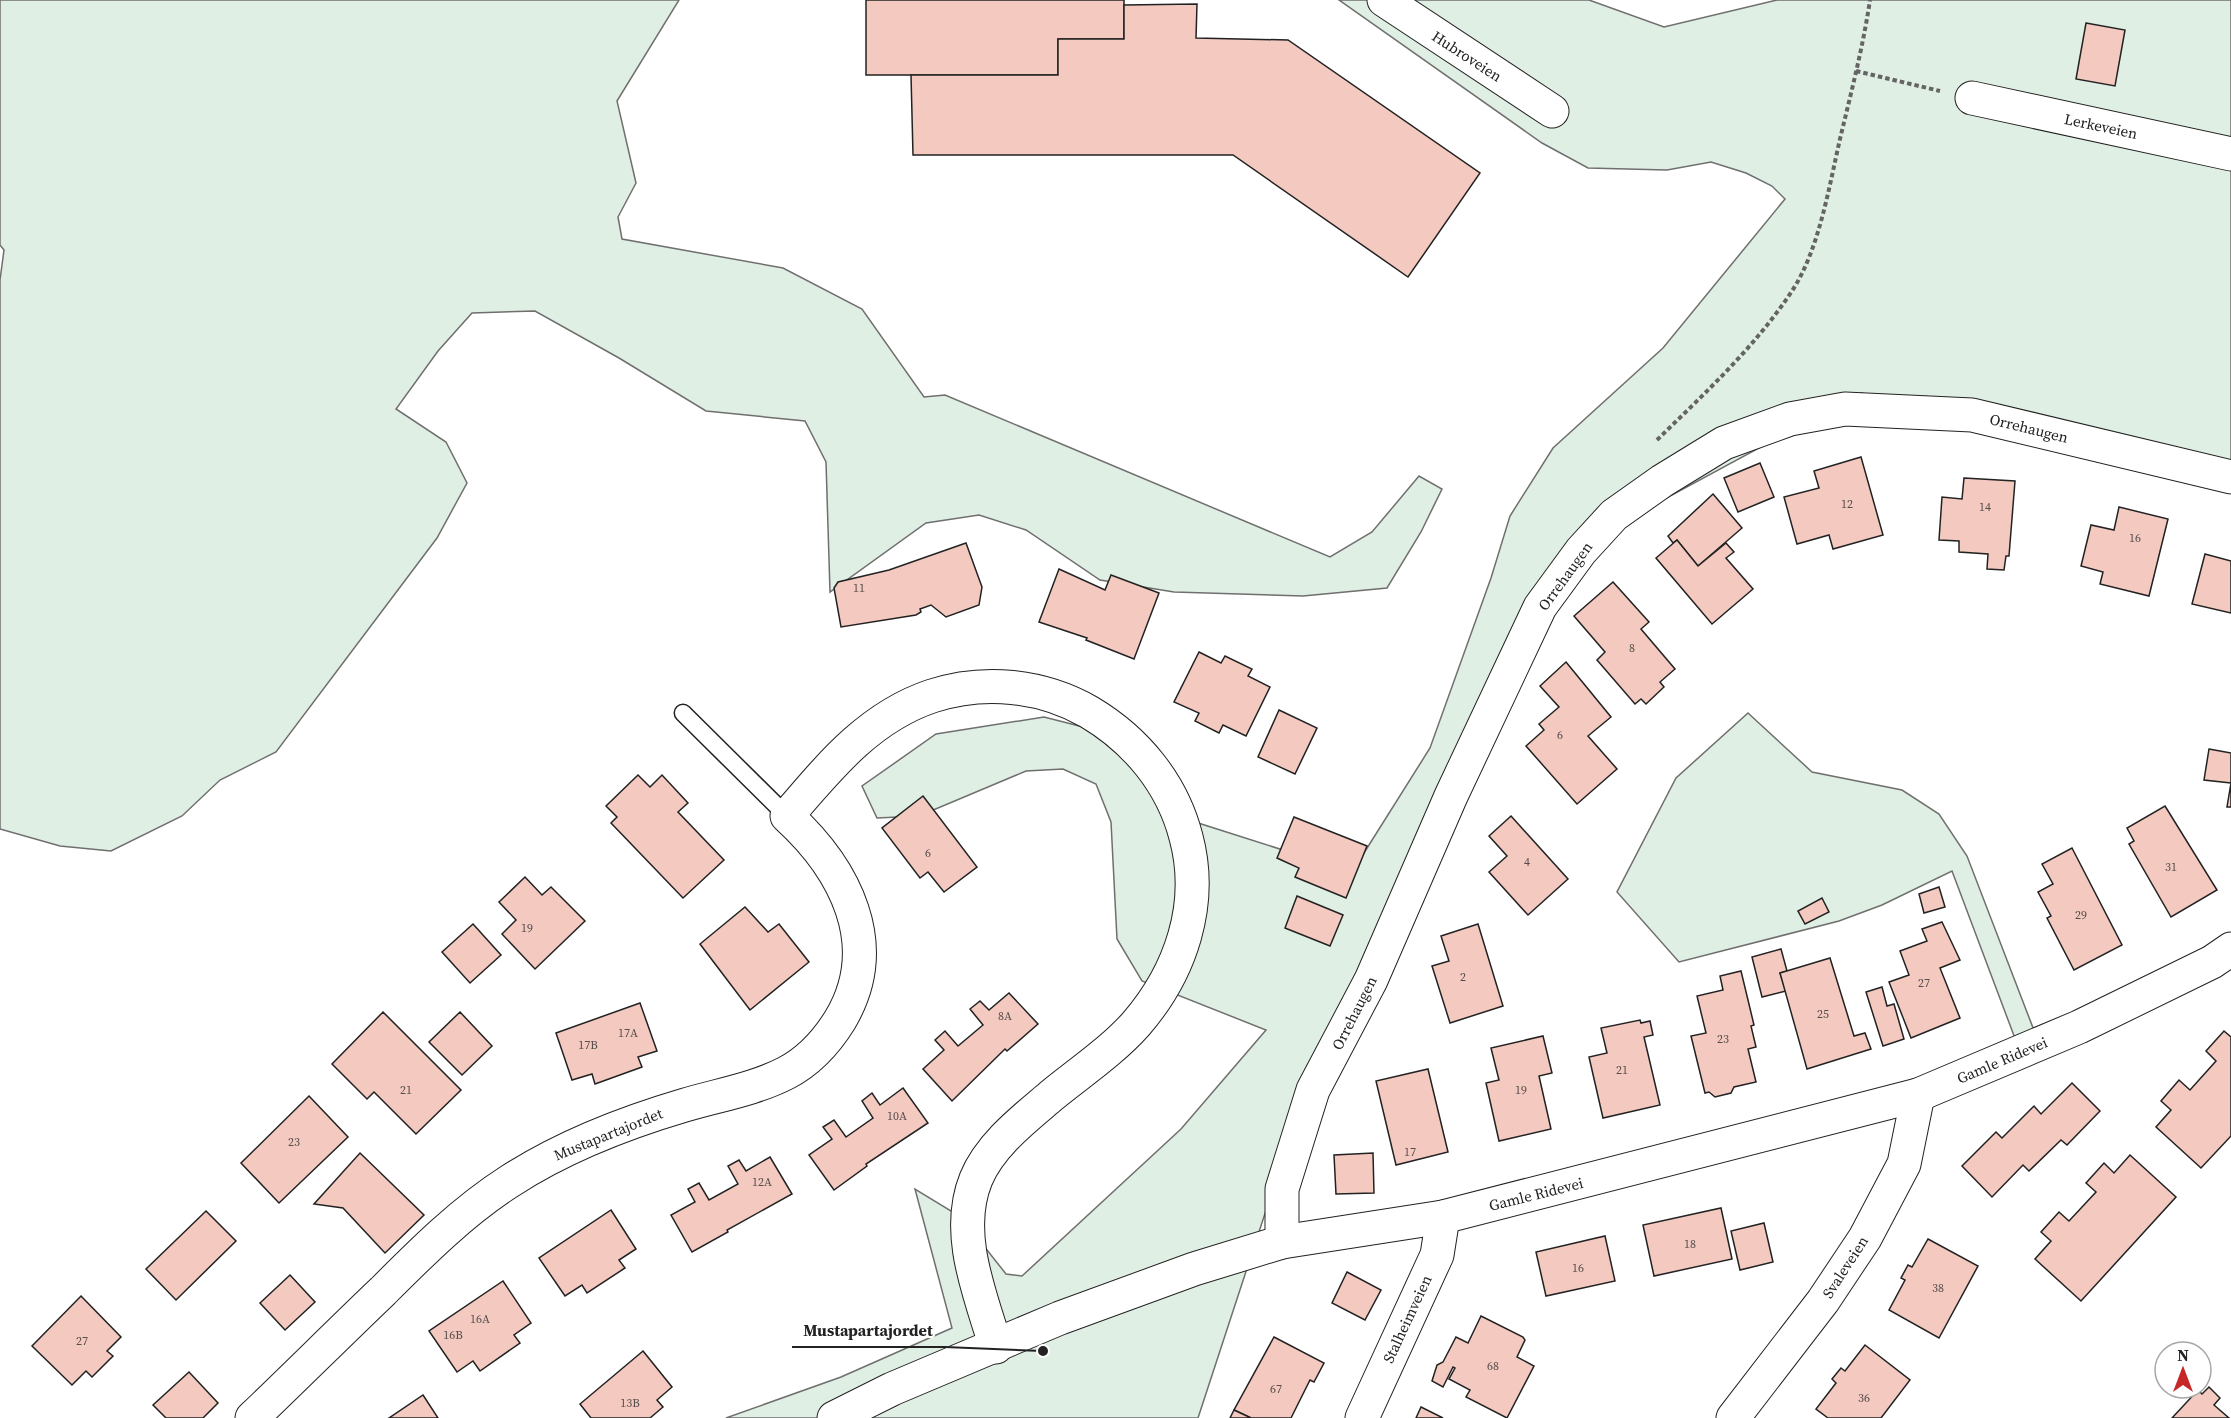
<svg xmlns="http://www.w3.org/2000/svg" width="2231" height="1418" font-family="'Source Serif 4',serif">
<rect width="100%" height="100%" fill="#fff"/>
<g fill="#e0efe3" stroke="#6f6f6f" stroke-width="1.5">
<path d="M0,0H679L617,101L636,183L618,217L622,239L783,268L862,309L924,397L945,395L1330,557L1372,532L1419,476L1442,489L1421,532L1387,588L1303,596L1174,592L1100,580L1026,530L979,515L926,523L830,592L826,462L805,421L706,411L619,358L535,311L472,313L438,351L396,409L446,442L467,483L437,538L276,752L220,780L182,816L111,851L60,846L0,829V280L4,250L0,245Z"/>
<path d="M1339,0H1589L1664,27L1777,0H2231V469L1861,393L1596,536L1434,827L1293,1128L1198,1418H726L841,1377L952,1328L915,1189L961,1217L1006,1274L1022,1276L1181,1129L1266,1030L1142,981L1117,939L1111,822L1096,784L1063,769L1026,771L919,816L877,818L862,786L936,734L1044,717L1142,742L1192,821L1352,872L1430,748L1491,578L1510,516L1553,448L1663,348L1785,199L1772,186L1746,173L1711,162L1667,170L1588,168L1542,143Z"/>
<path d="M1748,713L1812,772L1902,790L1939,814L1967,856L2035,1033L2016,1041L1952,871L1882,905L1839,921L1679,962L1617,892L1676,778Z"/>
</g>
<g fill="#f3c9c0" stroke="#222" stroke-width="1.5">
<path d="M866,0H1124V39H1058V75H866Z"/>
<path d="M1197,4L1196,38L1288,40L1480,173L1408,277L1233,155H913L911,75H1058V39H1124V5Z"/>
<path d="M2086,23L2125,30L2115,86L2076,79Z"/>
<path d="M1861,457L1883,535L1833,549L1829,535L1797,544L1784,497L1819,488L1814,471Z"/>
<path d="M1760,463L1774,497L1738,512L1724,478Z"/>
<path d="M1964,478L2015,481L2009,556H2006L2004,570L1987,569L1988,554L1959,552V541L1939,540L1942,497L1962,499Z"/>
<path d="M1713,494L1742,528L1698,566L1677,540L1673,543L1668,536Z"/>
<path d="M2119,507L2168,519L2149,596L2100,584L2103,572L2081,566L2091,525L2114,530Z"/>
<path d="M1677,540L1698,566L1726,543L1734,552L1726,558L1753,589L1712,624L1656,558Z"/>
<path d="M966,543L982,587L979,605L946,617L931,605L920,609L921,612L916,615L841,627L834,588L838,582L889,570Z"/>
<path d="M2205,554L2231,561V613L2192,604Z"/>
<path d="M1059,569L1105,590L1111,575L1159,593L1134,659L1086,640L1087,638L1039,622Z"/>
<path d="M1613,582L1649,622L1641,629L1675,669L1660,682L1664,687L1646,704L1641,699L1635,704L1597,660L1605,652L1574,616Z"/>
<path d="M1199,652L1221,663L1225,656L1252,669L1248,676L1270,687L1246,736L1223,725L1219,733L1195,721L1199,713L1174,702Z"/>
<path d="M1566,662L1611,717L1588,736L1617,769L1577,804L1526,746L1544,730L1539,724L1559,707L1540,686Z"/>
<path d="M1279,710L1317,728L1295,774L1258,757Z"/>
<path d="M2209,749L2231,753V807H2227L2231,783L2204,780Z"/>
<path d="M638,775L650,787L662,775L688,803L678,812L724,860L683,898L611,823L617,817L606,806Z"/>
<path d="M923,796L977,867L944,892L928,872L920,878L882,828Z"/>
<path d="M2165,806L2217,890L2171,917L2129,844L2134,841L2127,828Z"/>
<path d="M1511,816L1568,879L1528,915L1489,872L1507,856L1489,836Z"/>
<path d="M1294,817L1367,846L1346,898L1295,877L1299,868L1277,858Z"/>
<path d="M2072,848L2122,945L2074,970L2047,918L2051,916L2038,892L2053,884L2042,864Z"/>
<path d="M525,877L542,895L551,887L585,921L535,969L502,934L516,920L499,902Z"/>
<path d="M1939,887L1945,907L1924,913L1919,894Z"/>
<path d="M1297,896L1343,915L1330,946L1285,928Z"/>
<path d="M1822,898L1829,912L1805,924L1798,911Z"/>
<path d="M745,907L768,932L779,924L809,962L750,1010L700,944Z"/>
<path d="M1942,922L1960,960L1940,968L1960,1018L1911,1038L1889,982L1909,975L1900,951L1927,941L1922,929Z"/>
<path d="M473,924L501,955L470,983L442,952Z"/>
<path d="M1478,924L1503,1006L1450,1023L1432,966L1449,961L1441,936Z"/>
<path d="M1781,949L1787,971L1780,973L1786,991L1762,997L1752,957Z"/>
<path d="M1830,958L1854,1036L1865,1033L1871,1049L1807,1069L1780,973Z"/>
<path d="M1741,971L1754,1025L1751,1026L1756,1047L1748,1049L1756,1082L1734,1087L1731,1093L1715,1097L1709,1092L1705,1093L1691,1036L1706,1033L1697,996L1723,990L1720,976Z"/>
<path d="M1882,987L1887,1006L1894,1004L1904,1039L1883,1046L1866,992Z"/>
<path d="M1009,993L1038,1024L1007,1051L1005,1049L952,1101L923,1069L944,1050L935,1040L945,1031L958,1046L983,1025L970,1009L980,1001L989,1010Z"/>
<path d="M640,1003L657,1051L638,1057L642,1067L595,1084L592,1074L572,1080L556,1033Z"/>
<path d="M383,1012L461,1090L416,1134L374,1092L367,1099L332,1064Z"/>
<path d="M460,1012L492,1046L462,1075L429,1042Z"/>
<path d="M1640,1020L1641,1023L1650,1021L1653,1035L1644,1037L1660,1105L1603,1118L1589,1057L1607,1053L1601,1028Z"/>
<path d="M2224,1031L2231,1037V1136L2201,1168L2156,1127L2171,1110L2161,1101L2179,1080L2190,1090L2216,1061L2206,1051Z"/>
<path d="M1543,1036L1552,1073L1539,1076L1551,1129L1499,1141L1486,1083L1499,1080L1491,1048Z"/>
<path d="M1428,1069L1448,1152L1396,1165L1376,1081Z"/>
<path d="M2072,1083L2100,1111L2067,1145L2061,1140L2029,1171L2023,1165L1992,1197L1962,1166L1996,1132L2002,1138L2034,1106L2041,1114Z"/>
<path d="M903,1088L928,1123L866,1164L867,1166L834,1190L809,1155L832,1139L823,1127L834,1120L846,1137L873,1118L862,1101L872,1093L880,1105Z"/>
<path d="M309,1096L348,1137L279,1203L241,1163Z"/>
<path d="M360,1153L424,1215L385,1253L343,1208L314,1204Z"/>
<path d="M1373,1153L1374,1193L1336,1194L1334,1155Z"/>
<path d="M2130,1155L2176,1197L2081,1301L2035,1259L2051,1241L2041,1232L2059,1212L2069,1221L2096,1192L2086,1183L2104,1163L2114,1173Z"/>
<path d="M770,1157L792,1194L727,1230L728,1232L692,1252L671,1215L695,1202L688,1189L699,1183L709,1200L738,1184L728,1166L739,1160L746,1171Z"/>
<path d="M1721,1208L1732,1259L1654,1276L1643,1225Z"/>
<path d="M611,1210L636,1249L619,1260L625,1268L587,1293L582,1285L565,1296L539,1258Z"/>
<path d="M206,1211L236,1241L176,1300L146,1269Z"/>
<path d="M1764,1223L1773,1262L1740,1270L1731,1231Z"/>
<path d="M1605,1236L1615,1281L1546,1296L1536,1252Z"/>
<path d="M1928,1239L1978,1266L1939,1338L1889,1310L1905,1280L1901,1278L1908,1265L1912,1267Z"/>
<path d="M1347,1272L1381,1290L1365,1320L1332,1303Z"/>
<path d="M290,1275L315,1302L285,1330L260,1303Z"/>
<path d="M503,1281L531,1323L514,1335L520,1343L480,1371L473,1361L457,1372L429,1331Z"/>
<path d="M81,1296L121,1337L107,1351L113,1356L92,1377L86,1371L72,1385L32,1346Z"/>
<path d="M1481,1316L1523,1337L1525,1340L1517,1357L1534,1366L1507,1418L1466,1397L1470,1390L1449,1379L1455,1368L1453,1367L1443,1387L1432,1381L1437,1365L1443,1362L1456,1337L1468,1343Z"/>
<path d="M1274,1337L1324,1363L1314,1382L1310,1380L1291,1418H1251L1234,1410Z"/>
<path d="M1865,1345L1910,1380L1881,1418H1828L1816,1409L1836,1383L1832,1379L1841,1368L1845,1371Z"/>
<path d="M643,1351L672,1387L657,1400L663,1407L650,1418H591L580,1404Z"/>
<path d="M189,1372L218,1403L203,1418H166L153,1405Z"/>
<path d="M2209,1387L2220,1398L2214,1405L2229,1418H2172L2198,1390L2202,1394Z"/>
<path d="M423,1395L438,1418H389Z"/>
<path d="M1421,1407L1443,1418H1416Z"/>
<path d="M1234,1410L1251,1418H1230Z"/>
</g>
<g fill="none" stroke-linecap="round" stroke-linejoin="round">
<defs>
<path id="lane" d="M683,713L787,816"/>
<g id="street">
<path d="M1384,0L1552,111"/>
<path d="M1972,98L2231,154"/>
<path d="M1282,1242V1189L1313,1090L1371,980L1451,796L1540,607L1581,551L1614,515L1662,481L1724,443L1790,419L1845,409L1972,415L2231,477"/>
<path d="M252,1418C296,1376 339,1333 383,1291C422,1252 463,1211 510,1181C564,1146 624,1123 685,1105C719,1095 755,1089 786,1073C809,1061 827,1041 840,1020C885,945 845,869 787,816C829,767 869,717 932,696C984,679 1042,685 1089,712C1136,740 1172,783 1186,837C1204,904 1181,972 1136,1024C1112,1051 1079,1073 1051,1096C1024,1119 990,1145 976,1179C954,1233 980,1294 996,1347"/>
<path d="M834,1418L892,1389L1060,1318L1194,1269L1282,1242L1443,1217L1918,1095L2079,1027L2212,962L2231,949"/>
<path d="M1362,1418L1437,1255L1443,1217"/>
<path d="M1733,1418L1823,1301L1865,1238L1904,1164L1918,1095"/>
</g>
</defs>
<use href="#lane" stroke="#222" stroke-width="19"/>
<use href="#street" stroke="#222" stroke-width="35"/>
<g stroke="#646464" stroke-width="4" stroke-dasharray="4.5 3" stroke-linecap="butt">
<path d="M1856,71L1940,91"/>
<path d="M1657,440C1705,393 1755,347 1792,291C1819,250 1829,187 1840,139C1851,93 1863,47 1870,0"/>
</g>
<use href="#lane" stroke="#fff" stroke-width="16"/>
<use href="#street" stroke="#fff" stroke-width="33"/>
</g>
<g text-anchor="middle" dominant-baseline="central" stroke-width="4.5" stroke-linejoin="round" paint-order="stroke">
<g font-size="12" fill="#564c4a">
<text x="1847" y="504">12</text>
<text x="1985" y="507">14</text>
<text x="2135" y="538">16</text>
<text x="859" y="588">11</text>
<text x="1632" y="648">8</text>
<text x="1560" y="735">6</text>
<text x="928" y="853">6</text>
<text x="1527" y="862">4</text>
<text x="2171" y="867">31</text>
<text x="2081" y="915">29</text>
<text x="527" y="928">19</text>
<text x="1463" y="977">2</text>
<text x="1924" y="983">27</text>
<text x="1823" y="1014">25</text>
<text x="1005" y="1016">8A</text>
<text x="628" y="1033">17A</text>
<text x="1723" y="1039">23</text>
<text x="588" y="1045">17B</text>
<text x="1622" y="1070">21</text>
<text x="406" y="1090">21</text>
<text x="1521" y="1090">19</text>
<text x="897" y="1116">10A</text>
<text x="294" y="1142">23</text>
<text x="1410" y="1152">17</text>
<text x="762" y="1182">12A</text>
<text x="1690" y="1244">18</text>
<text x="1578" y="1268">16</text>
<text x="1938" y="1288">38</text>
<text x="480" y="1319">16A</text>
<text x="453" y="1335">16B</text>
<text x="82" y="1341">27</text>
<text x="1493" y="1366">68</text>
<text x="1276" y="1389">67</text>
<text x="1864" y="1398">36</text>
<text x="630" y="1403">13B</text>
</g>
<g font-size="15" fill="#222" stroke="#fff">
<text transform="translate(1467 56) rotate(33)">Hubroveien</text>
<text transform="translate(2101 126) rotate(12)">Lerkeveien</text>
<text transform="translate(2029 428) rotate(14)">Orrehaugen</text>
<text transform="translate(1565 576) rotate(-54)">Orrehaugen</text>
<text transform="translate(1354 1013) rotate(-63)">Orrehaugen</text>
<text transform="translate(2002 1060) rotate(-23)">Gamle Ridevei</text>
<text transform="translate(608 1134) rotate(-22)">Mustapartajordet</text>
<text transform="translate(1536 1194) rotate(-14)">Gamle Ridevei</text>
<text transform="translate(1845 1267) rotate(-57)">Svaleveien</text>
<text transform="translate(1407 1319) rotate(-65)">Stalheimveien</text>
</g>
</g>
<path fill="none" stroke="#222" stroke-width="2" d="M1043 1351L945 1347H792"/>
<circle fill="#222" stroke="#fff" stroke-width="2" cx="1043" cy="1351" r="6"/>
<g font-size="16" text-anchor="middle" font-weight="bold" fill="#222" stroke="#fff" stroke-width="4.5" stroke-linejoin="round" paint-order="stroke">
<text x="868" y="1336">Mustapartajordet</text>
</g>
<g transform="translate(2183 1370)"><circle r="28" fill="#ffffff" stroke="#a7a7a7" stroke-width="1.5"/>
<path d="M0-4.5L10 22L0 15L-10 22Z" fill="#c62828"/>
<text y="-9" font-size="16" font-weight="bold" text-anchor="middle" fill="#222222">N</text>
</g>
</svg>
